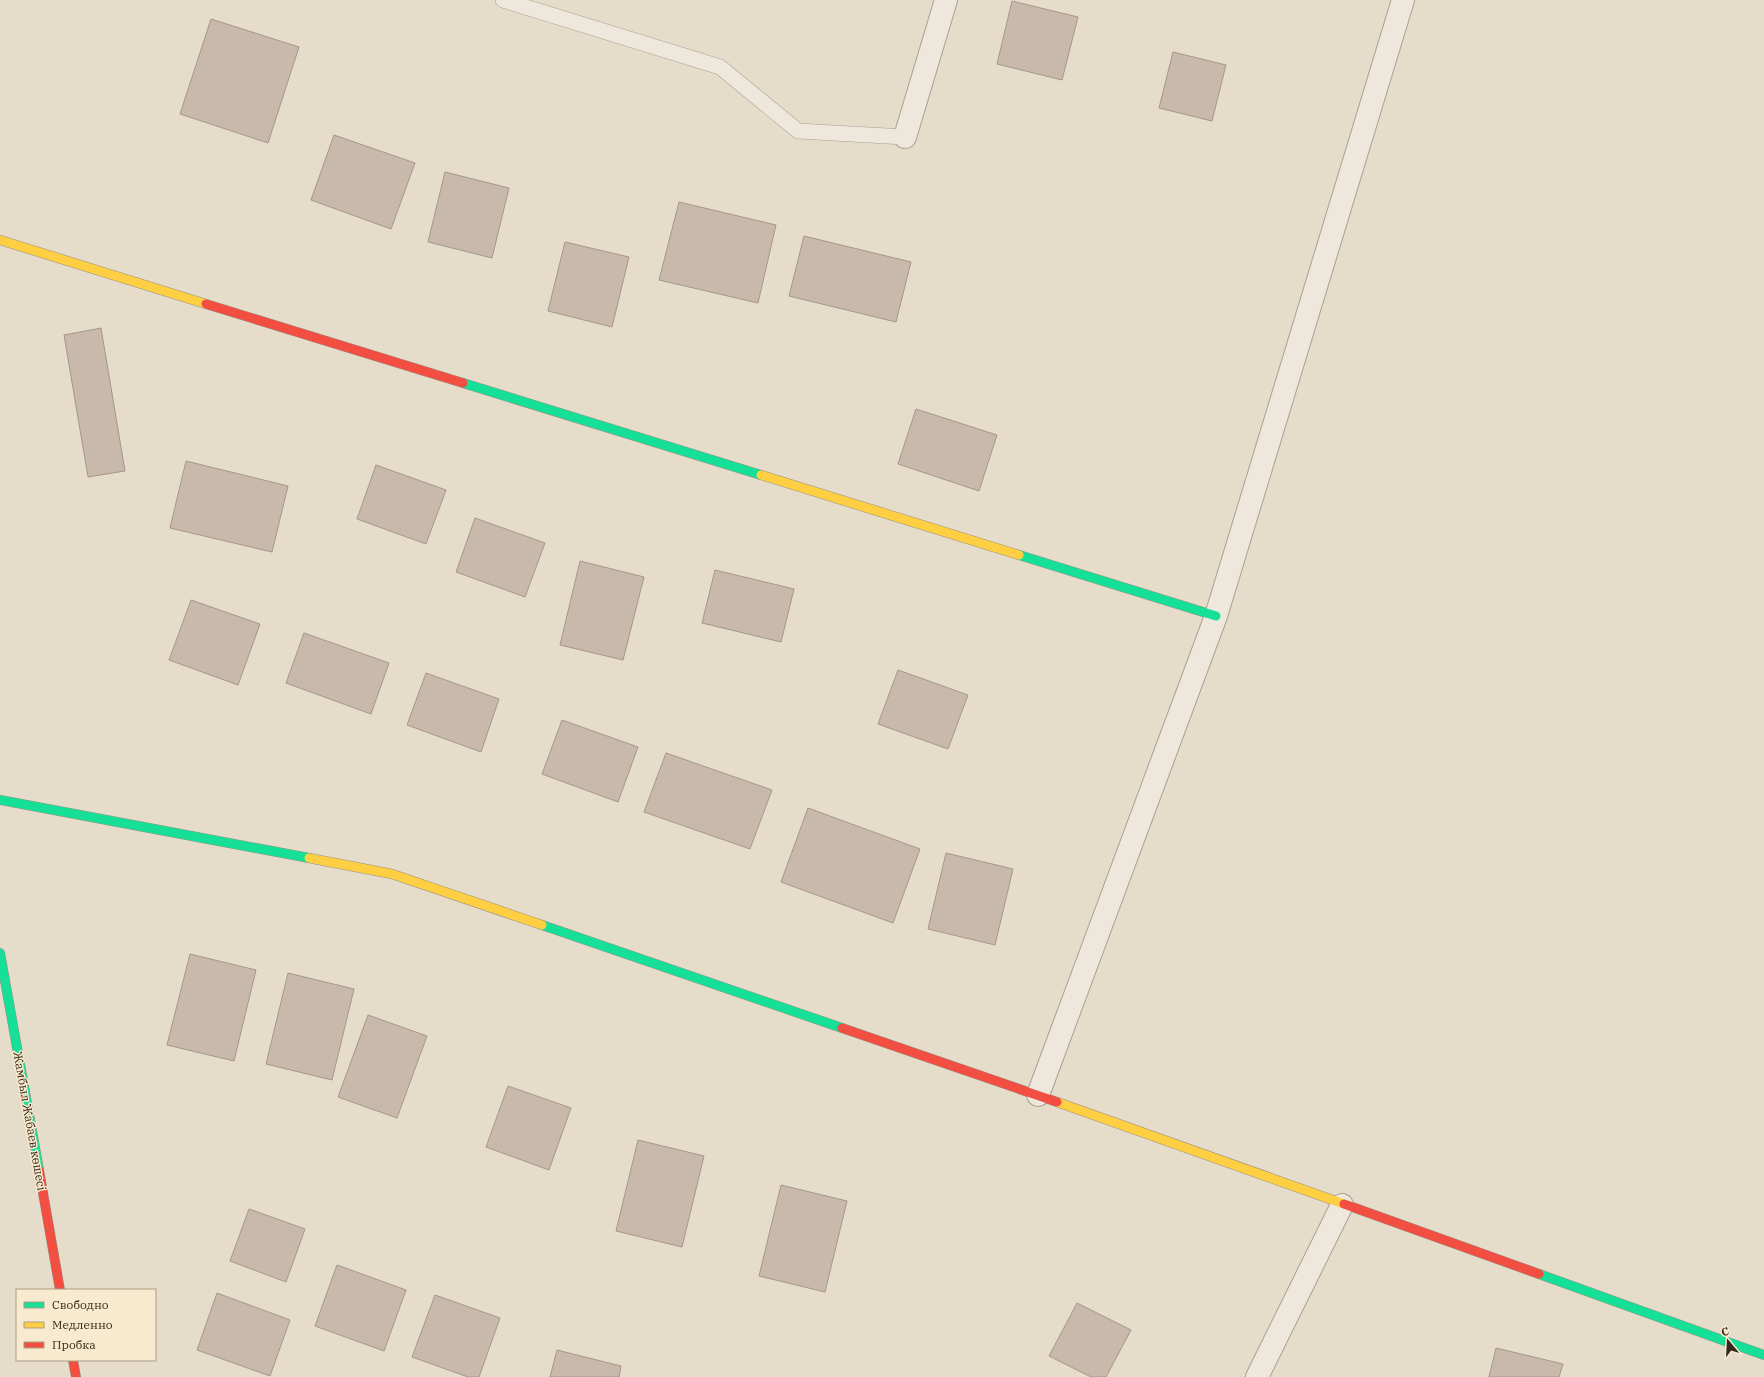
<svg xmlns="http://www.w3.org/2000/svg" width="1764" height="1377" font-family="'IBM Plex Serif',serif">
<rect width="100%" height="100%" fill="#e5dcca"/>
<g fill="#c9b9ab" stroke="#a59789">
<path d="M1012,1L1078,17L1062,80L997,64Z"/>
<path d="M211,19L299,47L268,143L180,114Z"/>
<path d="M1173,52L1226,65L1212,121L1159,108Z"/>
<path d="M334,135L415,163L391,229L311,200Z"/>
<path d="M445,172L509,188L492,258L428,242Z"/>
<path d="M679,202L776,225L758,303L659,280Z"/>
<path d="M804,236L911,262L896,322L789,296Z"/>
<path d="M565,242L629,257L612,327L548,311Z"/>
<path d="M101,328L125,471L88,477L64,335Z"/>
<path d="M916,409L997,435L979,491L898,464Z"/>
<path d="M186,461L288,486L272,552L170,528Z"/>
<path d="M376,465L446,490L426,544L357,519Z"/>
<path d="M475,518L545,543L525,597L456,572Z"/>
<path d="M580,561L644,577L623,660L560,645Z"/>
<path d="M715,570L794,589L781,642L702,623Z"/>
<path d="M191,600L260,624L238,685L169,660Z"/>
<path d="M304,633L389,663L371,714L286,683Z"/>
<path d="M898,670L968,695L948,749L878,724Z"/>
<path d="M426,673L499,699L481,752L407,725Z"/>
<path d="M562,720L638,747L618,802L542,774Z"/>
<path d="M666,753L772,790L750,849L644,812Z"/>
<path d="M808,808L920,849L893,923L781,882Z"/>
<path d="M946,853L1013,869L995,945L928,929Z"/>
<path d="M190,954L256,970L234,1061L167,1045Z"/>
<path d="M288,973L354,989L332,1080L266,1064Z"/>
<path d="M368,1015L427,1036L397,1118L338,1097Z"/>
<path d="M508,1086L571,1108L549,1170L486,1147Z"/>
<path d="M638,1140L704,1156L682,1247L616,1231Z"/>
<path d="M781,1185L847,1201L825,1292L759,1276Z"/>
<path d="M249,1209L305,1229L286,1282L230,1261Z"/>
<path d="M337,1265L406,1290L384,1351L315,1326Z"/>
<path d="M217,1293L290,1320L270,1376L197,1350Z"/>
<path d="M435,1295L500,1318L479,1377H468L412,1357Z"/>
<path d="M1077,1303L1131,1330L1106,1377H1091L1049,1356Z"/>
<path d="M1496,1348L1563,1364L1559,1377H1489Z"/>
<path d="M557,1350L621,1366L619,1377H550Z"/>
</g>
<g fill="none" stroke-linecap="round" stroke-linejoin="round">
<defs>
<path id="lane" d="M503,0L720,67L798,131L905,137"/>
<g id="street">
<path d="M905,137L946,0"/>
<path d="M1038,1095L1216,616L1403,0"/>
<path d="M1257,1377L1342,1205"/>
</g>
<g id="fast">
<path d="M463,383L761,475"/>
<path d="M1019,555L1216,616"/>
<path d="M0,800L309,858"/>
<path d="M542,925L842,1028"/>
<path d="M0,953L39,1170"/>
<path d="M1539,1274L1764,1355"/>
</g>
<g id="slow">
<path d="M0,240L206,304"/>
<path d="M761,475L1019,555"/>
<path d="M309,858L392,874L542,925"/>
<path d="M1057,1102L1344,1204"/>
</g>
<g id="jam">
<path d="M206,304L463,383"/>
<path d="M842,1028L1057,1102"/>
<path d="M39,1170L60,1290"/>
<path d="M1344,1204L1539,1274"/>
<path d="M73,1360L76,1377"/>
</g>
</defs>
<use href="#lane" stroke="#aaa093" stroke-width="16"/>
<use href="#street" stroke="#aaa093" stroke-width="24"/>
<use href="#fast" stroke="#999084" stroke-width="10"/>
<use href="#slow" stroke="#999084" stroke-width="10"/>
<use href="#jam" stroke="#999084" stroke-width="10"/>
<use href="#lane" stroke="#ede7dc" stroke-width="15"/>
<use href="#street" stroke="#ede7dc" stroke-width="22"/>
<use href="#fast" stroke="#16e098" stroke-width="9"/>
<use href="#slow" stroke="#ffcf43" stroke-width="9"/>
<use href="#jam" stroke="#f24e42" stroke-width="9"/>
</g>
<g text-anchor="middle" dominant-baseline="central" stroke-width="3" stroke-linejoin="round" paint-order="stroke">
<g font-size="12" fill="#38281b" stroke="#f8eace">
<text transform="translate(30 1121) rotate(80)">Жамбыл Жабаев көшесі</text>
</g>
</g>
<rect x="16" y="1289" width="140" height="72" fill="#f8eace" stroke="#ab9c86"/>
<rect x="24" y="1302" width="20" height="6" fill="#16e098" stroke="#ab9c86"/>
<text x="52" y="1309" font-size="12" fill="#38281b">Свободно</text>
<rect x="24" y="1322" width="20" height="6" fill="#ffcf43" stroke="#ab9c86"/>
<text x="52" y="1329" font-size="12" fill="#38281b">Медленно</text>
<rect x="24" y="1342" width="20" height="6" fill="#f24e42" stroke="#ab9c86"/>
<text x="52" y="1349" font-size="12" fill="#38281b">Пробка</text>
<g transform="translate(1728 1341) rotate(342)" stroke="#f8eace" stroke-width="3" paint-order="stroke">
<path d="M0-3L7 15L0 10L-7 15Z" fill="#38281b"/>
<text y="-6" font-size="11" font-weight="bold" text-anchor="middle" fill="#38281b">С</text>
</g>
</svg>
